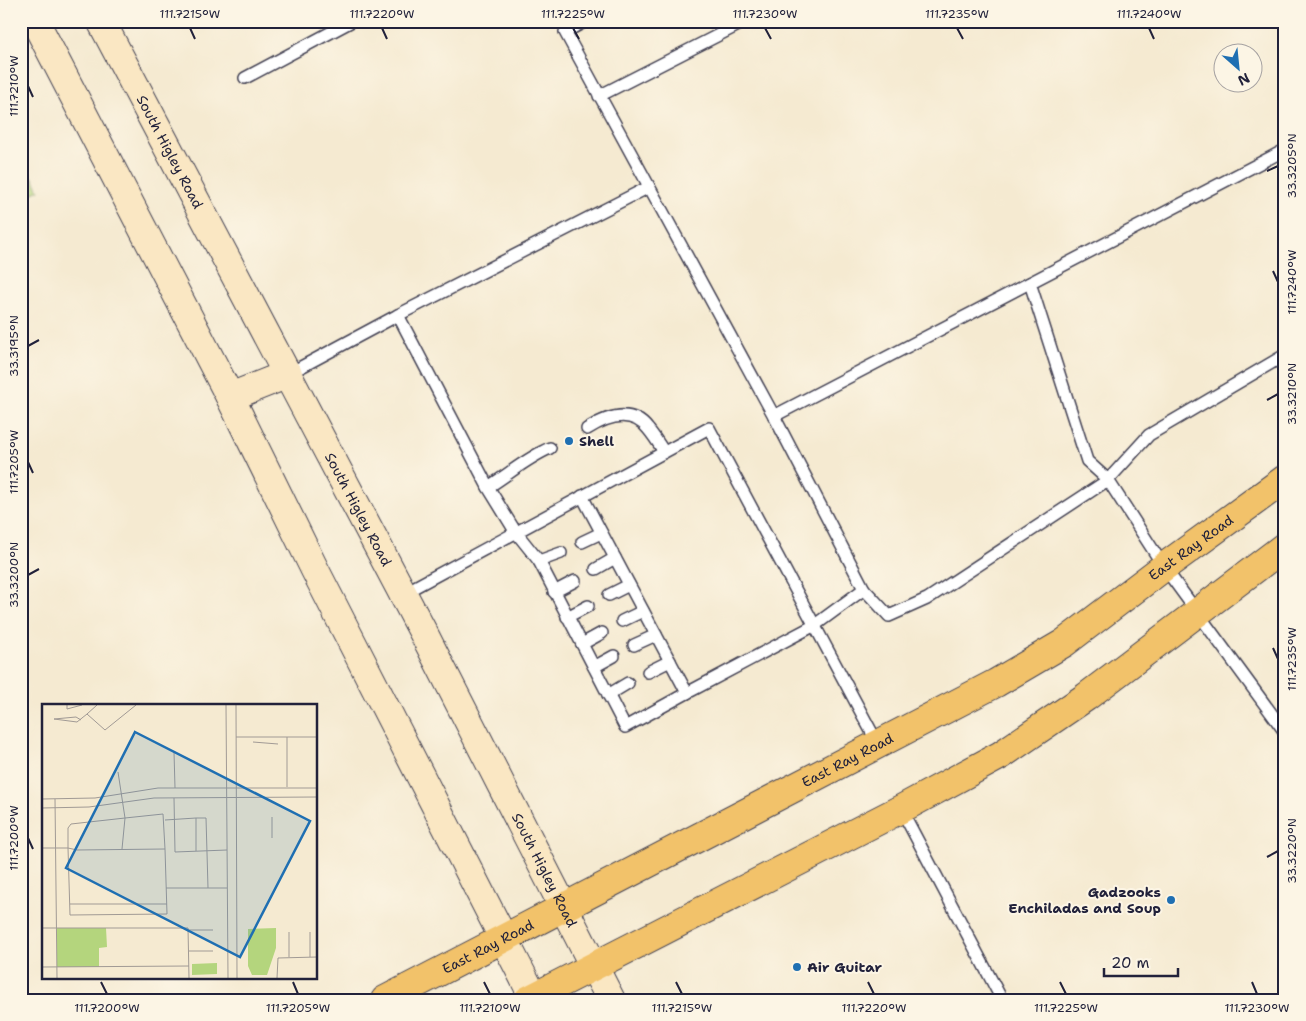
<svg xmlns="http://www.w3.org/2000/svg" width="1306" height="1021" font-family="'Shantell Sans',sans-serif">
<rect width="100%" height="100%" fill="#fcf5e5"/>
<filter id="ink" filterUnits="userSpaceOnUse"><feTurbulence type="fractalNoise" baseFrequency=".02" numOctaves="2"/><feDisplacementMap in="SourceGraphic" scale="10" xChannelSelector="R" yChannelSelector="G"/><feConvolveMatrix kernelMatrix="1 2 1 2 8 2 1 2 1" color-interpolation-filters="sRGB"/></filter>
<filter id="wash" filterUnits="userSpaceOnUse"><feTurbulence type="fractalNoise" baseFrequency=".0096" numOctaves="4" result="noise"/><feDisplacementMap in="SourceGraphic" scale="20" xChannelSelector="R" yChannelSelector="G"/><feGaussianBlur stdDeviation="1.12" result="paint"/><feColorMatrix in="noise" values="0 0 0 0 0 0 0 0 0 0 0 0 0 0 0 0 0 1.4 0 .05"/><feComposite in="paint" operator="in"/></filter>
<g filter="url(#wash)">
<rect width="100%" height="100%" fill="#f5ead1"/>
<path fill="#b4d57d" stroke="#6b7c5c" d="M21,155L39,190L21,200Z"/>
</g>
<g filter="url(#ink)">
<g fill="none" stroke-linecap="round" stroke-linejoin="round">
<defs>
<g id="service">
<path d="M586,21L565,32L774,416L1285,150"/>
<path d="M245,78L352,21"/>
<path d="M599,96L746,21"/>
<path d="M1030,283L1087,461L1108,480L1149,435L1285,355"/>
<path d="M398,315L649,187"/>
<path d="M288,374L398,315L488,487L515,531L539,561L625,727L687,693"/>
<path d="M774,416L864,589L889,616L927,599L1108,480L1164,567L1285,732"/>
<path d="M587,429C606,417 631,407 648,429C654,436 659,444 664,452"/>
<path d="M488,487C509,474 527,458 550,448"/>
<path d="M582,496L687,693L815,625L864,589"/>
<path d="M582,542L601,533"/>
<path d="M539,561L561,553"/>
<path d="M596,569L615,558"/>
<path d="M554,592L575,581"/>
<path d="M402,594L709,428L878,744"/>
<path d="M609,595L629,585"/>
<path d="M567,617L588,606"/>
<path d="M622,621L643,611"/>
<path d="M582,644L602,633"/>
<path d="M634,645L656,635"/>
<path d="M594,667L614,656"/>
<path d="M648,672L670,661"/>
<path d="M608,695L628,683"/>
<path d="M901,809L1002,1000"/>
</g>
<g id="secondary">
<path d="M35,21L230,397L315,570L535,1000"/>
<path id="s1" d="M101,21L423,632L611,1000"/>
<path d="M230,397L288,374"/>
</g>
<g id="primary">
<path id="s2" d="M385,1000L996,683L1064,643L1164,567L1285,479"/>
<path d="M528,1000L901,809L1001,755L1086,697L1285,546"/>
</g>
</defs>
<use href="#service" stroke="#424052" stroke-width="14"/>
<use href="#secondary" stroke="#424052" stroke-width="30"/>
<use href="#primary" stroke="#424052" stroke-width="30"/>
<use href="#service" stroke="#fff" stroke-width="11"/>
<use href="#secondary" stroke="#fae7c3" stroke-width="28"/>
<use href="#primary" stroke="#f2c26a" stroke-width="28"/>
</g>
</g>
<path fill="none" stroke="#22223b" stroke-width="2" d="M190,28L195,39M382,28L387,39M573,28L579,39M765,28L771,39M957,28L963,39M1149,28L1154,39M28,86L33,97M1267,171L1278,166M1273,271L1278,282M28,346L39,340M1267,400L1278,394M28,462L33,473M28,575L39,569M1273,648L1278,659M28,838L33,849M1267,857L1278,851M101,982L107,994M293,982L298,994M484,982L490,994M676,982L682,994M868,982L874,994M1060,982L1066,994M1252,982L1257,994"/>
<g fill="#1f6fb2" stroke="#fcf5e5" stroke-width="2">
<circle cx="569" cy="441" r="5"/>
<circle cx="1171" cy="900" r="5"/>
<circle cx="797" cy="967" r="5"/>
</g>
<g text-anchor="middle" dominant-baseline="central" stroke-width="4" stroke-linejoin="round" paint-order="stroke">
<g font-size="14" fill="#22223b" stroke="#fcf5e5">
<text stroke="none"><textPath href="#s1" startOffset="148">South Higley Road</textPath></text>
<text stroke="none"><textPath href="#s1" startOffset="552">South Higley Road</textPath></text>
<text stroke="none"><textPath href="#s2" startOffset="926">East Ray Road</textPath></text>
<text stroke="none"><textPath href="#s2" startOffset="521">East Ray Road</textPath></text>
<text stroke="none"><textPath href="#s1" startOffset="958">South Higley Road</textPath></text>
<text stroke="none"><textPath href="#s2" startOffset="116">East Ray Road</textPath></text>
</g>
<g font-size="14" font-weight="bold" fill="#22223b" stroke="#fcf5e5" text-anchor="start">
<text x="579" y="441">Shell</text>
<text x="1161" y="892" text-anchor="end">Gadzooks<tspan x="1161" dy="16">Enchiladas and Soup</tspan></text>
<text x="807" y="967">Air Guitar</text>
</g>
</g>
<g transform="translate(42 704)">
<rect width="275" height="275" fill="#f5ead1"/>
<path d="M15,224H64L65,243L57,244V263H15ZM234,224V244L225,271H210L206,262V225ZM175,259V270L150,271V260Z" fill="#b4d57d"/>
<path fill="none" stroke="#a19a95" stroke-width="1" d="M25,1V5L40,1M55,1L45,10L63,26L94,1M184,1L186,274M194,1L195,274M12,15L35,18L45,10M12,15L34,13L39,16M194,33H275M245,33V83M211,38L236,40M132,48L133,84M76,68L83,114L121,110L123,145M132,94L133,148L185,146M0,95L53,94L116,84H275M13,95L15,274M0,104L47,103L112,94L275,93M230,113V134M154,114H164L166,184H185M123,116L154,114V147M0,144H26L28,211L125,210L123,145L35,146L26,144V124L29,120L83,114L80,145M124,184H166M28,200H125M0,224H146L147,274M146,226H171M247,228V253M268,228V253M147,247H171M0,263L147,262M235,274L236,254L275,253"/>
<path fill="#1f6fb2" fill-opacity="0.15" stroke="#1f6fb2" stroke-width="2.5" d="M93,28L268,117L198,253L24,164Z"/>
<rect width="275" height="275" fill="none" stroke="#22223b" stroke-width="2.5"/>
</g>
<rect width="1306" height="1021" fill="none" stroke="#fcf5e5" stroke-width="55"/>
<g transform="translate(1238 68) rotate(153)"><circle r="24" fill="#fcf5e5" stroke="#a5a1a1"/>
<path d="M0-4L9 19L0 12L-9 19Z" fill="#1f6fb2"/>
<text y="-8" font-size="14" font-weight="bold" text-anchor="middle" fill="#22223b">N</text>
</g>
<path d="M1104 968v8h74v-8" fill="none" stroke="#22223b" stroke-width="2.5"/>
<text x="1111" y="968" font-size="15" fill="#22223b" stroke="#fcf5e5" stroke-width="4" paint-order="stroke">20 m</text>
<rect x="28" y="28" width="1250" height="966" fill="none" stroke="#22223b" stroke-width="2"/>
<g font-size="12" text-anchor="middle" fill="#22223b">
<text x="190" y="18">111.7215°W</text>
<text x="382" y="18">111.7220°W</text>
<text x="573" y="18">111.7225°W</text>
<text x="765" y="18">111.7230°W</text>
<text x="957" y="18">111.7235°W</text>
<text x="1149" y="18">111.7240°W</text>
<text transform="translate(14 86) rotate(-90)" y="4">111.7210°W</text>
<text transform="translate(1292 166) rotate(-90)" y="4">33.3205°N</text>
<text transform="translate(1292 282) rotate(-90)" y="4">111.7240°W</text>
<text transform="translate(14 346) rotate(-90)" y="4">33.3195°N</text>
<text transform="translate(1292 394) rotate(-90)" y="4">33.3210°N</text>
<text transform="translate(14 462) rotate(-90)" y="4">111.7205°W</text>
<text transform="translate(14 575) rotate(-90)" y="4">33.3200°N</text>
<text transform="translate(1292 659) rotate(-90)" y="4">111.7235°W</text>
<text transform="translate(14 838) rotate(-90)" y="4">111.7200°W</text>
<text transform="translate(1292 851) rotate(-90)" y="4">33.3220°N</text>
<text x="107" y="1012">111.7200°W</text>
<text x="298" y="1012">111.7205°W</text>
<text x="490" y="1012">111.7210°W</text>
<text x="682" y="1012">111.7215°W</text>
<text x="874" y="1012">111.7220°W</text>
<text x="1066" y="1012">111.7225°W</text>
<text x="1257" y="1012">111.7230°W</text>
</g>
</svg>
